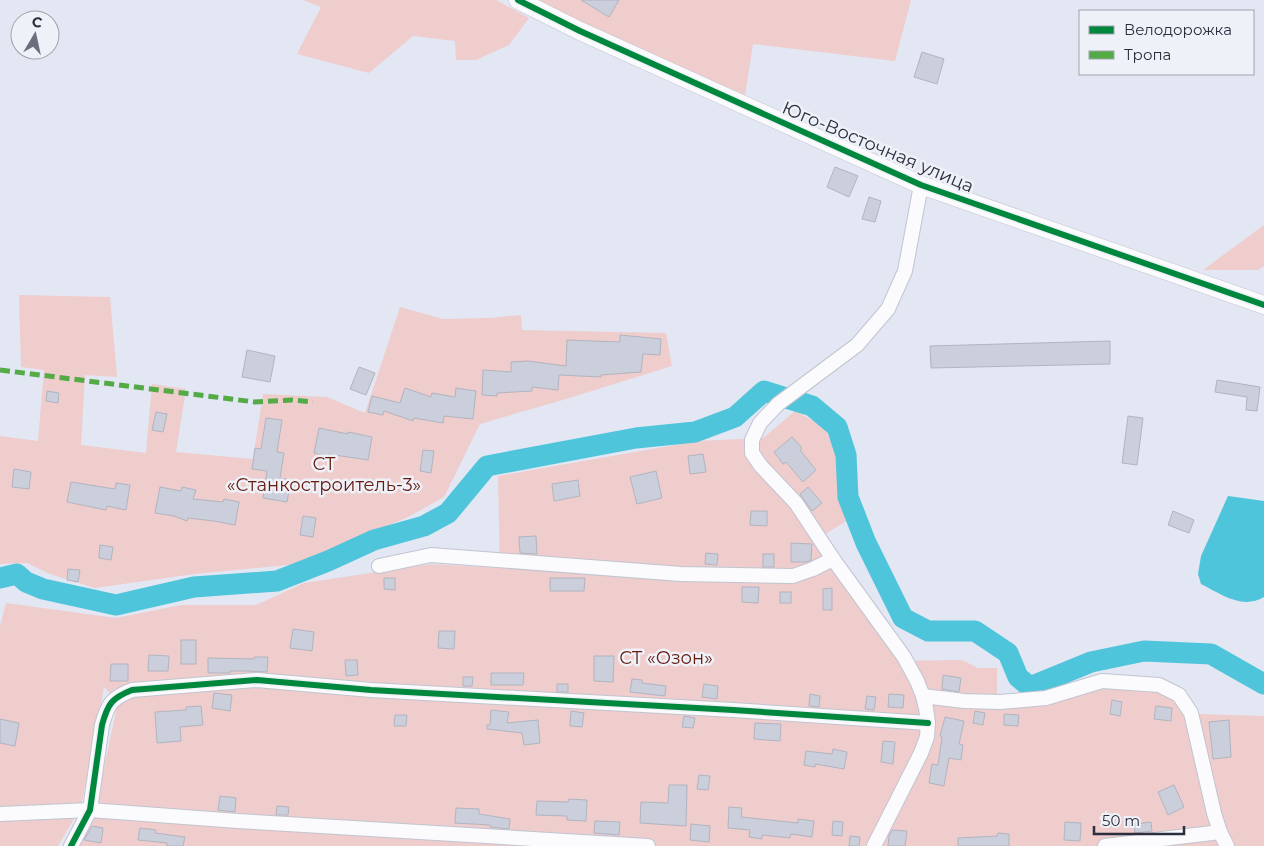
<svg xmlns="http://www.w3.org/2000/svg" width="1264" height="846" font-family="Montserrat,sans-serif">
<rect width="100%" height="100%" fill="#e3e6f3"/>
<g fill="#eecdcc">
<path d="M303,0H496L529,18L509,45L476,60H456L455,41L413,36L369,73L297,54L321,7Z"/>
<path d="M534,0H911L895,61L753,44L745,95L660,59Z"/>
<path d="M1264,225V266L1258,270H1203Z"/>
<path d="M19,295L110,297L117,377L85,375L81,445L146,453L152,384L186,389L176,452L253,459L263,394L327,397L365,413L400,307L443,319L489,318L521,315L522,330L666,333L672,366L566,399L480,424L444,497L408,517L298,564L194,574L95,588L50,574L27,563L0,564V436L38,441L44,370L21,367Z"/>
<path d="M795,411L824,426L837,456L848,520L814,541L898,661L962,660L978,668H997V707C1031,701 1145,674 1171,696C1175,699 1178,707 1181,712L1199,714L1264,716V846H74L95,810L118,702L104,687L81,807L58,846H0V626L6,603L116,618L181,605H256L304,583L431,564L500,568L498,476L698,441L763,438Z"/>
</g>
<path fill="#4ec5da" d="M1228,496L1264,501V597C1242,610 1221,594 1201,584L1198,574L1201,556Z"/>
<g fill="none" stroke-linecap="round" stroke-linejoin="round">
<path stroke="#4ec5da" stroke-width="21" d="M0,578L17,574L26,582L43,589L116,605L194,587L277,581L328,561L374,540L424,526L448,513L487,466L636,438L695,432L735,417L764,391L812,406L837,427L846,455L848,497L866,543L903,618L928,631H975L1008,653L1018,677L1030,687L1091,662L1144,651L1211,654L1264,684"/>
</g>
<g fill="#cbcedb" stroke="#b1b4c0">
<path d="M581,0H619L609,17Z"/>
<path d="M922,52L944,59L937,84L914,77Z"/>
<path d="M835,167L858,176L849,197L827,187Z"/>
<path d="M869,197L881,201L875,222L862,219Z"/>
<path d="M620,335L661,339L660,355L643,354L641,372L601,375V377L559,375L558,390L532,387V391L497,393V396L482,395L483,370L511,372V362L528,361L566,366L567,340L620,342Z"/>
<path d="M1110,341V364L931,368L930,346Z"/>
<path d="M247,350L275,356L270,382L242,377Z"/>
<path d="M359,367L375,373L366,395L350,389Z"/>
<path d="M1217,380L1260,387L1257,411L1246,410L1247,397L1215,392Z"/>
<path d="M405,388L431,397L432,393L455,397L456,388L476,391L473,419L444,416L443,423L414,418L413,421L384,411L383,415L368,412L372,396L400,403Z"/>
<path d="M47,391L59,393L58,403L46,401Z"/>
<path d="M156,412L167,414L163,432L152,430Z"/>
<path d="M1128,416L1143,418L1137,465L1122,463Z"/>
<path d="M266,418L282,420L277,452L284,453L280,478L291,480L287,502L263,498L267,471L252,469L255,448L261,449Z"/>
<path d="M319,428L348,434V432L372,437L368,460L328,454V457L314,453Z"/>
<path d="M792,437L802,448L800,450L816,470L803,482L786,462L783,464L774,452Z"/>
<path d="M423,450L434,451L431,473L420,471Z"/>
<path d="M703,454L706,472L690,474L688,456Z"/>
<path d="M14,469L31,472L29,489L12,487Z"/>
<path d="M656,471L662,498L637,504L630,477Z"/>
<path d="M578,480L580,496L554,501L552,484Z"/>
<path d="M71,482L115,489L116,483L130,485L126,510L107,506L106,510L67,502Z"/>
<path d="M160,487L181,491L182,487L196,490L193,499L223,502L224,499L239,502L235,525L214,521L188,518L187,521L174,516L155,513Z"/>
<path d="M808,487L822,503L812,511L800,494Z"/>
<path d="M751,511H767V526L750,525Z"/>
<path d="M1173,511L1194,520L1189,533L1168,525Z"/>
<path d="M303,516L316,518L313,537L300,535Z"/>
<path d="M536,536L537,554L520,553L519,537Z"/>
<path d="M791,543L812,544L811,560L806,562H791Z"/>
<path d="M100,545L113,547L111,560L99,558Z"/>
<path d="M706,553L718,554L717,565L705,564Z"/>
<rect x="763" y="554" width="11" height="13"/>
<path d="M68,569L80,570L78,582L67,580Z"/>
<path d="M384,578H395V590L384,589Z"/>
<path d="M550,578H585L584,591H550Z"/>
<path d="M742,587H759L758,603L742,602Z"/>
<path d="M832,588V610H823V589Z"/>
<rect x="780" y="592" width="11" height="11"/>
<path d="M293,629L314,632L312,651L290,648Z"/>
<path d="M439,631H455L454,649L438,648Z"/>
<rect x="181" y="640" width="15" height="24"/>
<path d="M149,655L169,656L168,671H148Z"/>
<path d="M594,656H614L613,682L594,681Z"/>
<path d="M254,657H268L267,672L246,671H230V673H208V658L254,659Z"/>
<path d="M345,660H357L358,675L346,676Z"/>
<path d="M111,664H128V681H110Z"/>
<path d="M491,673H524L523,685H491Z"/>
<path d="M943,675L961,678L959,692L942,689Z"/>
<path d="M463,677H473L472,686H463Z"/>
<path d="M632,679L642,680V683L666,686L665,696L630,692Z"/>
<rect x="557" y="684" width="11" height="8"/>
<path d="M704,684L718,686L717,699L702,697Z"/>
<path d="M214,693L232,695L230,711L212,708Z"/>
<path d="M810,694L820,696L819,707L809,706Z"/>
<path d="M889,694L904,695L903,708L888,707Z"/>
<path d="M867,696L876,697L874,710L865,709Z"/>
<path d="M1112,700L1122,702L1120,716L1110,714Z"/>
<path d="M201,706L203,725L180,727L181,741L157,743L155,712L186,710V707Z"/>
<path d="M1156,706L1172,708L1171,721L1154,719Z"/>
<path d="M491,710L509,712L507,723L538,720L540,743L524,745L522,733L487,729V725H490Z"/>
<path d="M571,711L584,713L582,727L570,726Z"/>
<path d="M975,711L985,713L983,725L973,723Z"/>
<path d="M1004,714L1019,715L1018,726L1004,725Z"/>
<path d="M395,715H407L406,726H394Z"/>
<path d="M684,716L695,718L693,728L682,727Z"/>
<path d="M945,717L964,721L959,744L963,745L961,760L949,758L944,786L929,783L932,764L938,765L942,737L940,736Z"/>
<path d="M0,719L19,723L15,746L0,743Z"/>
<path d="M1229,720L1231,757L1213,759L1209,722Z"/>
<path d="M755,723L781,724L780,741L754,739Z"/>
<path d="M883,741L895,742L893,764L881,762Z"/>
<path d="M833,749L847,752L844,769L815,764V767L804,765L806,751L832,754Z"/>
<path d="M699,775L710,776L708,790L697,789Z"/>
<path d="M669,785H687L686,826L640,823L641,802L668,803Z"/>
<path d="M1174,785L1184,807L1168,815L1158,792Z"/>
<path d="M220,796L236,798L235,812L218,810Z"/>
<path d="M569,799L587,800L586,821L567,820V816L536,815L537,801L568,802Z"/>
<path d="M277,806L289,807L288,815H276Z"/>
<path d="M729,807L742,808L741,817L798,823V819L814,821L812,837L791,834L790,838L762,835V839L749,837L750,830L728,828Z"/>
<path d="M456,808L479,809V814L510,819L509,829L490,827V825L455,823Z"/>
<path d="M595,821L620,822L619,835L594,833Z"/>
<path d="M833,821L843,822L842,836L832,835Z"/>
<path d="M1065,822L1081,823L1080,841L1064,840Z"/>
<path d="M1151,822L1152,831L1135,833L1134,824Z"/>
<path d="M691,824L710,826L709,842L690,840Z"/>
<path d="M92,826L103,828L101,843L84,840Z"/>
<path d="M140,828L156,830L155,833L185,837L183,846H167V843L138,840Z"/>
<path d="M892,830L907,831L905,846H888L889,836Z"/>
<path d="M998,833L1009,834V846H958V838L997,836Z"/>
<path d="M850,836L860,837L859,846H849Z"/>
</g>
<g fill="none" stroke-linecap="round" stroke-linejoin="round">
<defs>
<g id="minor">
<path d="M379,566L431,555L681,574L793,576L813,569L833,559"/>
<path d="M923,696L964,701L1000,702L1046,698L1102,681L1159,685L1179,695L1191,713L1214,813L1220,832L1227,846"/>
<path d="M0,814L90,810L238,821L648,846"/>
<path d="M71,846L90,810L102,725C108,703 112,698 132,690L257,680L371,690L733,710L928,723"/>
<path d="M874,846L921,753L927,737L928,723L926,708L923,696L917,681L904,657L833,559L796,503L761,466L752,453V440L760,423L778,404L857,345L888,309L905,271L921,185"/>
<path d="M1105,846L1220,832"/>
</g>
<path id="tertiary" d="M518,0L580,31L921,185L1264,305"/>
</defs>
<use href="#minor" stroke="#c1c4d1" stroke-width="16"/>
<use href="#tertiary" stroke="#c1c4d1" stroke-width="19"/>
<use href="#minor" stroke="#fbfbfd" stroke-width="14"/>
<use href="#tertiary" stroke="#fbfbfd" stroke-width="18"/>
<path stroke="#54ab46" stroke-width="5" stroke-dasharray="10 5" stroke-linecap="butt" d="M0,370L255,402L292,400L313,402"/>
<defs>
<g id="cycleway">
<path d="M518,0L580,31L921,185L1264,305"/>
<path d="M71,846L90,810L102,725C108,703 112,698 132,690L257,680L371,690L733,710L928,723"/>
</g>
</defs>
<use href="#cycleway" stroke="#eff1f8" stroke-width="9"/>
<use href="#cycleway" stroke="#00873e" stroke-width="6"/>
</g>
<g text-anchor="middle" dominant-baseline="central" stroke-width="5" stroke-linejoin="round" paint-order="stroke">
<g font-size="18" fill="#2b2f3d" stroke="#eff1f8">
<text transform="translate(878 147) rotate(23)">Юго-Восточная улица</text>
</g>
<g font-size="18" fill="#661a0e" stroke="#eff1f8">
<text x="324" y="464">СТ<tspan x="324" dy="21">«Станкостроитель-3»</tspan></text>
<text x="666" y="658">СТ «Озон»</text>
</g>
</g>
<rect x="1079" y="10" width="175" height="65" fill="#eff1f8" stroke="#a1a3ad"/>
<rect x="1089" y="26" width="25" height="8" fill="#00873e" stroke="#a1a3ad"/>
<text x="1124" y="35" font-size="15" fill="#2b2f3d">Велодорожка</text>
<rect x="1089" y="51" width="25" height="8" fill="#54ab46" stroke="#a1a3ad"/>
<text x="1124" y="60" font-size="15" fill="#2b2f3d">Тропа</text>
<g transform="translate(35 35) rotate(9)"><circle r="24" fill="#eff1f8" stroke="#a1a3ad"/>
<path d="M0-4L9 19L0 12L-9 19Z" fill="#6b6f7d"/>
<text y="-8" font-size="14" font-weight="bold" text-anchor="middle" fill="#2b2f3d">С</text>
</g>
<path d="M1094 826v8h90v-8" fill="none" stroke="#2b2f3d" stroke-width="2.5"/>
<text x="1102" y="826" font-size="15" fill="#2b2f3d" stroke="#eff1f8" stroke-width="4" paint-order="stroke">50 m</text>
</svg>
